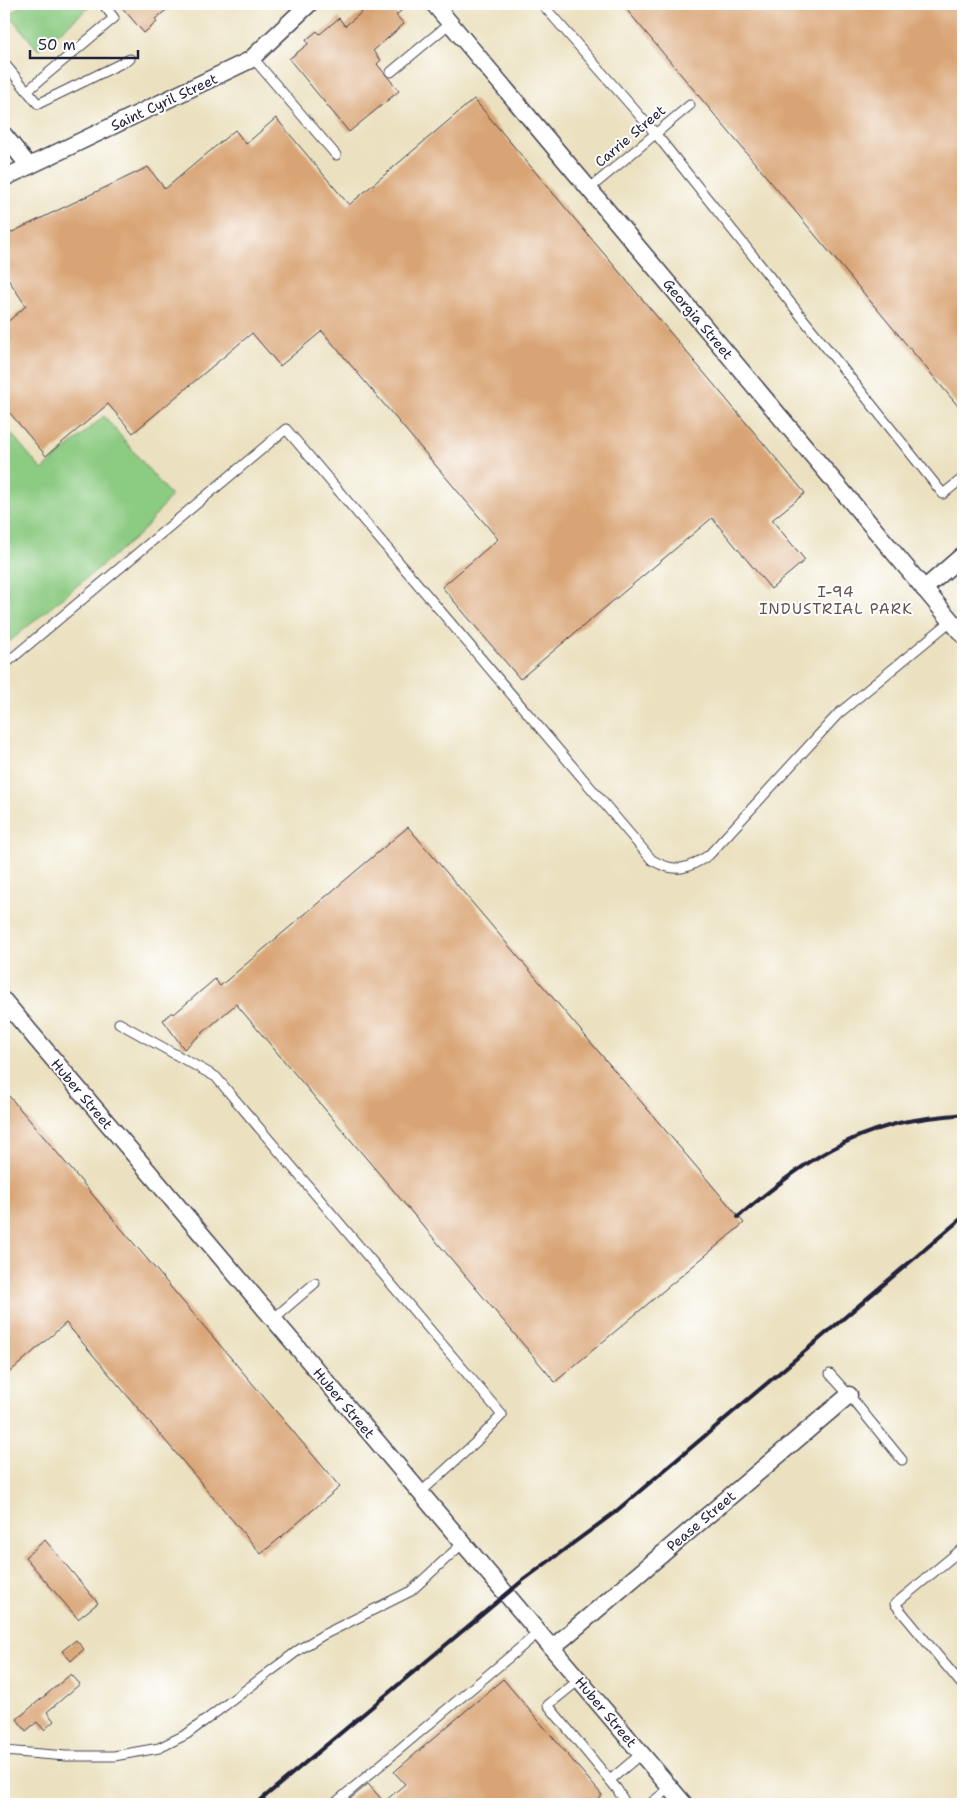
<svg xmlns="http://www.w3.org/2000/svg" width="967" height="1808" font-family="'Shantell Sans',sans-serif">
<rect width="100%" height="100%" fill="#fff"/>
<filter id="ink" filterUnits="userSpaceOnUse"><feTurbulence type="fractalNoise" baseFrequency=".02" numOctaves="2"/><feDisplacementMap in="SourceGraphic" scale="10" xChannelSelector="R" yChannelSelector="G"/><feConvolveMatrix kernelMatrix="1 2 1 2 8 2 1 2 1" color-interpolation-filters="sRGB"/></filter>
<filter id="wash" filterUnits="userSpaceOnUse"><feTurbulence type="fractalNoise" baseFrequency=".0096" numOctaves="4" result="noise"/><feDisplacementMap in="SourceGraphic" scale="20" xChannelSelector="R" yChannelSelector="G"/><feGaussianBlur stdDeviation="1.12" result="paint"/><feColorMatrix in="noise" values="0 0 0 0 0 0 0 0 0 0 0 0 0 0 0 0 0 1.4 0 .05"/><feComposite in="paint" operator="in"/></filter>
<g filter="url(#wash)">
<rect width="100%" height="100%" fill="#ebe1c0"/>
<g fill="#8ccb82" stroke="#57765e">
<path d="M22,4H89L91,6L38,50L9,15Z"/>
<path d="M104,416L171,496L141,533L4,646V425L42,470Z"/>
</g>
<g id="blocks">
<g fill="#d9a474">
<path d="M119,4H174L155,19L157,22L144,33Z"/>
<path d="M355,4H395L401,11L396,15L404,24L373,51L381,60L377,64L399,91L349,132L289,59L308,44L306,40L317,31L320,34L339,18L345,26L362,12Z"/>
<path d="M622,4H963V412Z"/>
<path d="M474,99L805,493L772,520L805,560L771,589L712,518L520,679L442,587L498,539L322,331L280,366L252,333L133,433L108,404L46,456L4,406V325L26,306L4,273V236L148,167L165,189L235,130L246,144L276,118L349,205Z"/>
<path d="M408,827L744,1223L555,1382L236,1004L184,1049L163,1020L172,1012L174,1014L215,979L220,986Z"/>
<path d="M4,1090L340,1487L261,1554L66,1323L4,1377Z"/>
<path d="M45,1540L98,1603L78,1619L25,1557Z"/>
<path d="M76,1640L84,1649L71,1661L62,1651Z"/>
<path d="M71,1674L80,1684L47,1712L54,1721L44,1730L37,1722L26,1731L17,1719Z"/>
<path d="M503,1679L602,1795L591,1804H344L368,1784L384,1802L405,1784L394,1772Z"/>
</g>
</g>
</g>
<g filter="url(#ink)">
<use href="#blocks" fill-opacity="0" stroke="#403f4f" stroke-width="1"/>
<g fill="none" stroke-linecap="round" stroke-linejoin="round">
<defs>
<g id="service">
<path d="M542,4L655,133L943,494L963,478"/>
<path d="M253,58L336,155"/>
<path d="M4,63L38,104L130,59"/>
<path d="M391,72L449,24"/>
<path d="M27,91L114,18L103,4"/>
<path d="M589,189L690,105"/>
<path d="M4,665L286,429L652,860C676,874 688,869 709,855L838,714L951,621"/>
<path d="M119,1023L216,1077L502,1415L476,1442L420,1493"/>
<path d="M273,1319L315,1283"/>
<path d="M830,1374L849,1395L902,1460"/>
<path d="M963,1548L895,1604L963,1686"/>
<path d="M579,1680L548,1705L617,1789L626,1804"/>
<path d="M4,1751L66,1756H114L159,1748L187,1734L300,1649L323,1635L411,1591L463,1543"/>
<path d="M610,1780L641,1754"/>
<path d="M334,1804L538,1633"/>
<path d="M650,1804L670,1788"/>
</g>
<g id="minor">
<path d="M434,4L963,635"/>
<path d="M4,135L29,166"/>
<path d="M4,178L250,60L309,4"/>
<path d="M924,589L963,555"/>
<path d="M4,1001L684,1804"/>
<path d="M552,1648L849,1395"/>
</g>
</defs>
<use href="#service" stroke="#403f4f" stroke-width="11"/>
<use href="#minor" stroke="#403f4f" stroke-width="19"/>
<use href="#service" stroke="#fff" stroke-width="9"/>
<use href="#minor" stroke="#fff" stroke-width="16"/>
<g stroke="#22223b" stroke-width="4">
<path d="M738,1217C789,1174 832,1140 899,1123C920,1118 942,1117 963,1114"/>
<path d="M256,1804L522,1581L614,1513L963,1217"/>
</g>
</g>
</g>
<g text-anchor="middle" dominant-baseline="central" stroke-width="4" stroke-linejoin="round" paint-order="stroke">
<g font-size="14" fill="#22223b" stroke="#fff">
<text transform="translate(164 102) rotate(-25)">Saint Cyril Street</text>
<text transform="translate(630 136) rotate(-40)">Carrie Street</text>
<text transform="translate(698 319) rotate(50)">Georgia Street</text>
<text transform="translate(82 1094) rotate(50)">Huber Street</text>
<text transform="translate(344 1403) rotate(50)">Huber Street</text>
<text transform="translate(701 1521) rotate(-40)">Pease Street</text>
<text transform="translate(606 1712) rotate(50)">Huber Street</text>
</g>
<g font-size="15" letter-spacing="1" fill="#62504f" stroke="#fff">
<text x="836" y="592">I-94<tspan x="836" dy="17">INDUSTRIAL PARK</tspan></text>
</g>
</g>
<rect width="967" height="1808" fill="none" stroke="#fff" stroke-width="20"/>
<path d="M30 50v8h108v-8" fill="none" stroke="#22223b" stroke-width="2.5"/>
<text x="38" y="50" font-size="15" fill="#22223b" stroke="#ffffff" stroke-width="4" paint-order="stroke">50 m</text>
</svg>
